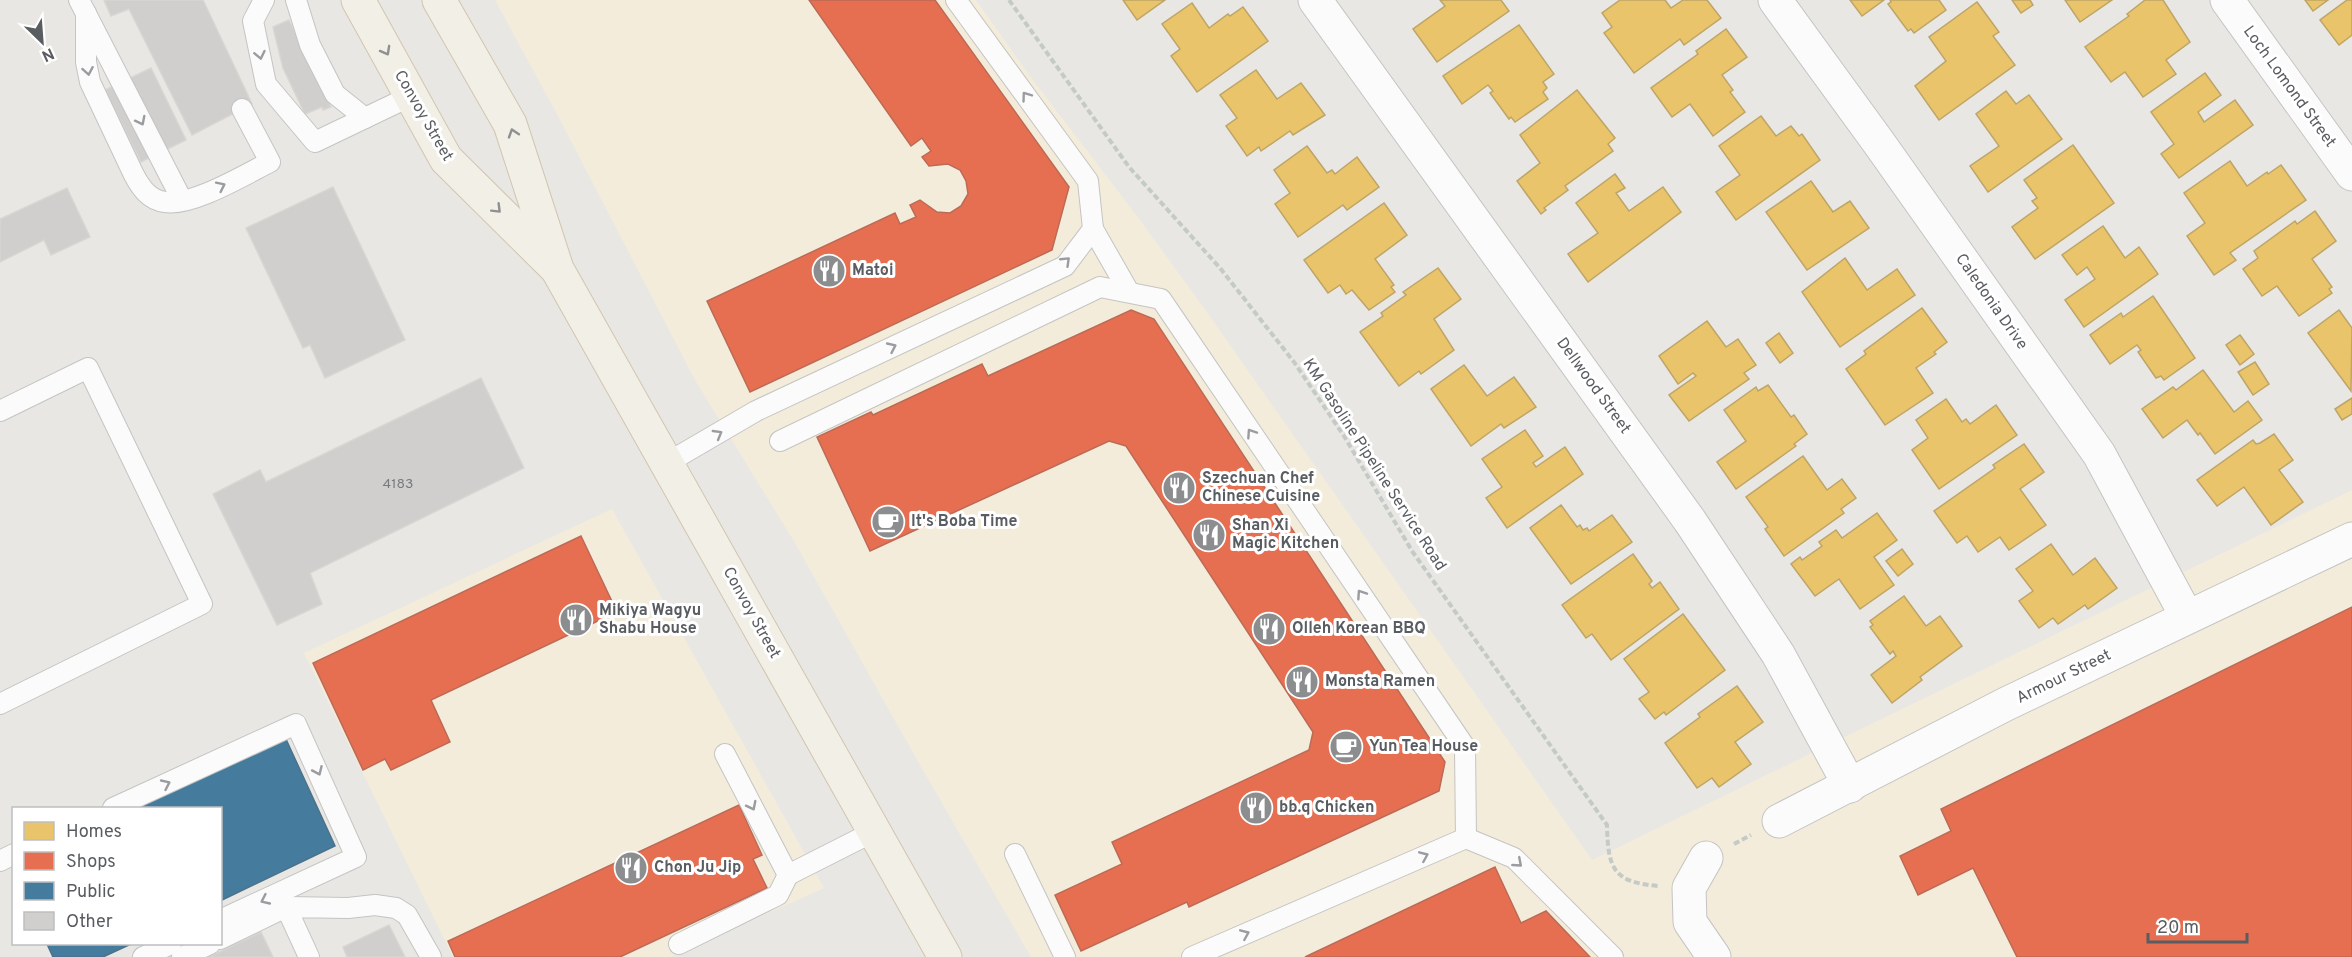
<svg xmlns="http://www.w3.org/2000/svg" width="2352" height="957" font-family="Overpass,sans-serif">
<rect width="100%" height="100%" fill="#e9e7e3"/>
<g fill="#f4ecda">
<path d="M495,0H976L1029,75L1140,220L1211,318L1592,860L2352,490V957H1031L924,772L795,543L695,380L557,114Z"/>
<path d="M612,509L824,888L671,957H453L304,653Z"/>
</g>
<g fill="#e9c46a" stroke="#bea567" stroke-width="1.5">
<path d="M1123,0H1165L1137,20Z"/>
<path d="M1440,0H1501L1509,11L1437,62L1413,29L1445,6Z"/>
<path d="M1620,0H1665L1671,8L1683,0H1707L1721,18L1684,45L1680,39L1634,73L1604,33L1612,27L1602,13Z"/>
<path d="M1850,0H1884L1862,16Z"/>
<path d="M1890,0H1939L1946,10L1914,33L1911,29L1908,31L1888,4L1891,2Z"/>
<path d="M2012,0H2030L2033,5L2021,13Z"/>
<path d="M2065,0H2112L2080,22Z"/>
<path d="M2145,0H2163L2190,42L2166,60L2176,74L2143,97L2125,72L2111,82L2085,47L2129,16L2127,14Z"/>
<path d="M2305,0H2328L2313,11Z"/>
<path d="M2347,0H2352V35L2339,45L2320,20Z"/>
<path d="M1977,2L1999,32L1993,36L2015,65L1939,120L1915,86L1946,61L1929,37Z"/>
<path d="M1192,3L1209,28L1228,14L1230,16L1243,7L1268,41L1197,92L1171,56L1180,49L1162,24Z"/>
<path d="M1519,25L1554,74L1543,82L1547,88L1543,92L1548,99L1515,122L1511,117L1509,119L1490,93L1493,91L1488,85L1462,104L1443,76Z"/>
<path d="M1726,29L1747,57L1722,75L1733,90L1730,92L1745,112L1713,136L1690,104L1672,117L1651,88L1698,54L1696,51Z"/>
<path d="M1256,70L1277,99L1301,83L1325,115L1293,135L1290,131L1261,151L1259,147L1247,156L1226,126L1237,118L1220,95Z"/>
<path d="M2205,73L2221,95L2198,112L2204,122L2235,100L2253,125L2179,178L2161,154L2174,144L2151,112Z"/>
<path d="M1577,90L1615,138L1608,144L1613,151L1565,186L1568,190L1544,208L1546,210L1541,214L1517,181L1540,163L1520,135Z"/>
<path d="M2006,91L2016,104L2029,95L2062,139L1988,192L1970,166L1999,146L1976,114Z"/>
<path d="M1761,116L1776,136L1791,126L1799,136L1802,134L1820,160L1736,220L1716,192L1740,175L1719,146Z"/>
<path d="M2073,145L2114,203L2035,259L2012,227L2038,208L2032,201L2037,198L2024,180Z"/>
<path d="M1307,146L1327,173L1332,170L1335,174L1357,157L1379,187L1347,210L1343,205L1298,237L1275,204L1290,193L1274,170Z"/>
<path d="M2230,161L2247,186L2267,172L2268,174L2281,165L2306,200L2230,253L2236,260L2214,275L2187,236L2205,223L2184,193Z"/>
<path d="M1615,174L1625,188L1616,193L1629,211L1663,187L1681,212L1588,282L1568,254L1598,233L1576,203Z"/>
<path d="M1811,181L1833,212L1850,201L1869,228L1807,270L1766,212Z"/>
<path d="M1384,203L1407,235L1375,259L1394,285L1391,287L1395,292L1369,310L1352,290L1346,294L1340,285L1328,293L1304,260Z"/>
<path d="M2315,211L2336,241L2312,259L2332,287L2329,289L2332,293L2299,316L2277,286L2262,296L2243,269L2258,258L2254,251L2295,221L2297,224Z"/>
<path d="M2103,226L2125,258L2139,247L2158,274L2084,327L2065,300L2095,279L2087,267L2077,275L2062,255Z"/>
<path d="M1845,258L1867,290L1897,269L1915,295L1840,347L1802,292Z"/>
<path d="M1438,268L1461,299L1434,319L1454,350L1421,374L1419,371L1399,386L1360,332L1383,316L1381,313L1406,295L1403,292Z"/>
<path d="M2153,296L2195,358L2164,380L2161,376L2156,378L2138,352L2141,350L2137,345L2110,364L2090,335L2121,313L2123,317Z"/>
<path d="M1922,308L1947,342L1934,352L1936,354L1916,368L1933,393L1885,425L1846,369L1866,354L1864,351Z"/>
<path d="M2339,310L2352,328L2351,391L2308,333Z"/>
<path d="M1707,321L1726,347L1738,339L1756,365L1744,373L1749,379L1689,421L1669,395L1696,376L1693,373L1678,384L1659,356Z"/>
<path d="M1779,333L1793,353L1780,363L1766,343Z"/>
<path d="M2240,335L2254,354L2240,365L2226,345Z"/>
<path d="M2255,362L2269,384L2253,395L2238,372Z"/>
<path d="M1464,365L1487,396L1514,377L1536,407L1504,428L1501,424L1471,446L1431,389Z"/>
<path d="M2203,370L2234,412L2248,401L2262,420L2215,454L2200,433L2198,435L2187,420L2163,438L2142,409L2173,387L2176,390Z"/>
<path d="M1768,385L1791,417L1794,415L1807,434L1794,444L1796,446L1736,489L1717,462L1746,441L1724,410L1756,387L1758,391Z"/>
<path d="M2352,398V414L2342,420L2335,409Z"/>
<path d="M1946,399L1962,422L1966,419L1970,424L1996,405L2017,435L1939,489L1912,450L1928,438L1916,420Z"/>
<path d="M1525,430L1543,456L1533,463L1536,467L1565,447L1583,474L1507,528L1486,498L1502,487L1482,459Z"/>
<path d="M2274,434L2293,460L2279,470L2303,502L2271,525L2244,487L2217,506L2197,480L2253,440L2256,444L2260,443Z"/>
<path d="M2024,444L2044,472L2020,489L2046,525L2009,550L2000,537L1978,552L1967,536L1957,543L1934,511L1995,468L1993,465Z"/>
<path d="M1803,456L1827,490L1842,479L1856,498L1841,509L1844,513L1784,556L1765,529L1768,527L1746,497Z"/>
<path d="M1561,505L1577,527L1580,525L1583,530L1587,528L1589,531L1612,515L1632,542L1571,584L1530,528Z"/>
<path d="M1877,513L1897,540L1874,557L1894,585L1860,609L1839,579L1815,596L1791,564L1800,557L1802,560L1822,546L1819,542L1836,530L1842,538Z"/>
<path d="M2051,544L2073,575L2095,558L2117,588L2088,609L2085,605L2058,624L2053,618L2039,628L2019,601L2033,591L2016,569Z"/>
<path d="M1902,549L1913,564L1898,576L1886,561Z"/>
<path d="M1633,554L1652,581L1649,584L1652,588L1660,582L1679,609L1611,660L1592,634L1586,638L1562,605Z"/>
<path d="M1904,596L1926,626L1940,616L1962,646L1920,677L1922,680L1892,703L1871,675L1896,656L1893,651L1890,654L1870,627L1873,625L1870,621Z"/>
<path d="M1683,614L1725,670L1666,715L1664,712L1655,719L1639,699L1649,692L1624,659Z"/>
<path d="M1737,686L1763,722L1735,742L1751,764L1719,787L1712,778L1697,788L1665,743L1700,717L1698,714Z"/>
</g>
<g fill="#e76f51" stroke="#bc6a56" stroke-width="1.5">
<path d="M809,0H935L1069,187L1052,250L750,392L707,301L895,213L900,224L916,217L910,205L920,200L937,212L950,213L961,206L968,194L966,181L960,170L948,164L929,166L922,157L931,151L922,138L911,146Z"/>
<path d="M1131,310L1154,319L1445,762L1439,791L1189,907L1187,902L1081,951L1055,895L1122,864L1112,842L1309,750L1313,732L1126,446L1109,441L870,551L817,437L871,412L873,415L982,364L988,376Z"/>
<path d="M581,536L617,612L431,700L450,742L391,770L385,759L363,770L313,663Z"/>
<path d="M2352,607V957H2017L1973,868L1918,895L1900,856L1951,831L1941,809Z"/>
<path d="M739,805L762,855L753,859L767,888L620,957H455L448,941Z"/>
<path d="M1495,867L1521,923L1546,911L1590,957H1305Z"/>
</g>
<g fill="#457b9d" stroke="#4b728b" stroke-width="1.5">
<path d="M285,737L335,846L220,901V808H132Z"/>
<path d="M47,944H131L103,957H53Z"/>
</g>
<g fill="#d0cfcd" stroke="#d8d6d2" stroke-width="1.5">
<path d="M104,0H203L252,104L192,135L129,9L111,16Z"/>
<path d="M289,20L330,103L329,104L331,107L323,110L322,107L305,114L283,68L273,27Z"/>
<path d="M151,68L186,140L141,162L105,90Z"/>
<path d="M333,187L405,340L325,378L310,345L303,348L246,228Z"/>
<path d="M67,188L90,237L51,255L44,240L0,262V219Z"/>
<path d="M481,378L524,468L310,573L322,604L277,625L213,494L260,470L266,482Z"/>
<path d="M389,925L405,957H347L343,947Z"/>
<path d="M261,932L273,957H209Z"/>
</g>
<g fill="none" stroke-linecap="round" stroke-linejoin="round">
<defs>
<g id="lane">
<path d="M79,0L182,200"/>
<path d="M264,0L253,21L266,84L315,142L365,118"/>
<path d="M296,0L310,45L335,94L365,118L411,96"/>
<path d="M86,13V62L90,82L134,175C141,188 149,200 165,202C191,207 246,174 270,162L242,109"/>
<path d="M1093,229L1129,292"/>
<path d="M0,411L88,368L202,604L0,704"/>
<path d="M780,441L1100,287L1161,299L1465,747L1466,838L1192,957"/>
<path d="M667,463L756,411L1065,266L1093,229L1088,181L956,0"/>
<path d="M725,754L788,875L873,832"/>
<path d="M113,808L296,724L356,857L220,920"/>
<path d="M1466,838L1514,858L1613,957"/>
<path d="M1015,854L1065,957"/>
<path d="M0,861L14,854"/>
<path d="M220,939L286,907"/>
<path d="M679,944L778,895L788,875"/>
<path d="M143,957L171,944"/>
<path d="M182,957L210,944"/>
<path d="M309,957L286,907L348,908L375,905L396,908L407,915L431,957"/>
</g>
<g id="street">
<path d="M1315,0L1690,521L1778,654L1850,786"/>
<path d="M1775,0L1879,143L2099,454L2187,617"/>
<path d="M2227,0L2352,174"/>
<path d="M1779,821L2006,704L2352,539"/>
<path d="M1706,858L1689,888L1690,922L1714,957"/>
</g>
<g id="primary">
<path d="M358,0L446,159L554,266"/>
<path d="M439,0L510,124L557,269L945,957"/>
</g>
</defs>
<use href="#lane" stroke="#c4c4c3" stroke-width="22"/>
<use href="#street" stroke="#c4c4c3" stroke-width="35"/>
<use href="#primary" stroke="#d1c5b0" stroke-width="35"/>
<g stroke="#c4cac6" stroke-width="4" stroke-dasharray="6 3" stroke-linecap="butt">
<path d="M1009,0L1129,167L1220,268L1294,362L1344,436L1412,551L1607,825C1608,869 1613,882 1658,886"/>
<path d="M1734,844L1751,835"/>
</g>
<use href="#lane" stroke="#fcfbfb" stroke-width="20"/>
<use href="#street" stroke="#fcfbfb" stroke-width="33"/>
<use href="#primary" stroke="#f2efe6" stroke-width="33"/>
</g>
<defs><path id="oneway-chevron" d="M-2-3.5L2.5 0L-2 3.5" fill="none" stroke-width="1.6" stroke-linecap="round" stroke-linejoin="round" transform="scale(1.5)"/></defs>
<g stroke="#8f9090">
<use href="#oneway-chevron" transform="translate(386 51) rotate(61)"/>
<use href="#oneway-chevron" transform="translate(513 133) rotate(-108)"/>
<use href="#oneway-chevron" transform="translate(497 209) rotate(45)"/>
</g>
<g stroke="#9a9c9f">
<use href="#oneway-chevron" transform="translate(260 55) rotate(78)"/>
<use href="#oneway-chevron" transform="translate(88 71) rotate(80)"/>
<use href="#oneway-chevron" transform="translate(1026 96) rotate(-126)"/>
<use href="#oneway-chevron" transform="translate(141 121) rotate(63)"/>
<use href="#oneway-chevron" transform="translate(221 186) rotate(-26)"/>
<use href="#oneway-chevron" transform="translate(1066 261) rotate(-44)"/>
<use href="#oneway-chevron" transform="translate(892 347) rotate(-25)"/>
<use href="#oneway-chevron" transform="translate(1251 433) rotate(-124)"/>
<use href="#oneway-chevron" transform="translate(718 434) rotate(-30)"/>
<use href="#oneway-chevron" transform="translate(1361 594) rotate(-124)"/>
<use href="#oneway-chevron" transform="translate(318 771) rotate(66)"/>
<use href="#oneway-chevron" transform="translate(166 784) rotate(-25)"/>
<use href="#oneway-chevron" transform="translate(752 806) rotate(63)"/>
<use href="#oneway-chevron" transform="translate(1424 856) rotate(-23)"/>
<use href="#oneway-chevron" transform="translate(1518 863) rotate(41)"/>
<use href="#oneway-chevron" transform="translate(265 900) rotate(155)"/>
<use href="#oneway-chevron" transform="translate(1245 934) rotate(-23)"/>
</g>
<defs>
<symbol id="restaurant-disc" viewBox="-11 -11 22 22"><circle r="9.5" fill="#8b8d8e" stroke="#fff"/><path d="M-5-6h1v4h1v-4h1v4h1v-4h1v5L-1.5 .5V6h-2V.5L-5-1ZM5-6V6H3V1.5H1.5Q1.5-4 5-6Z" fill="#fff"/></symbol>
<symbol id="cafe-disc" viewBox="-11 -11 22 22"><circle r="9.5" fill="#8b8d8e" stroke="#fff"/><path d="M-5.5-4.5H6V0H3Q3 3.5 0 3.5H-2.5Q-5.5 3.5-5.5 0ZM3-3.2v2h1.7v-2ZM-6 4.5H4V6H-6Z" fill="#fff"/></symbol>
</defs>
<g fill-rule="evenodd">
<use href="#restaurant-disc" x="810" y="252" width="38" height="38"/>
<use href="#restaurant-disc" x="1160" y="469" width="38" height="38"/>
<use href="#cafe-disc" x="869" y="503" width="38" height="38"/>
<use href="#restaurant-disc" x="1190" y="516" width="38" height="38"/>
<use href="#restaurant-disc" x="557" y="601" width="38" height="38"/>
<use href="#restaurant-disc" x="1250" y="610" width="38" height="38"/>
<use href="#restaurant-disc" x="1283" y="663" width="38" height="38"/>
<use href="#cafe-disc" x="1327" y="728" width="38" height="38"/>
<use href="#restaurant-disc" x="1237" y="789" width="38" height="38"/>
<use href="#restaurant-disc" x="612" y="849" width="38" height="38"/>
</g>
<g text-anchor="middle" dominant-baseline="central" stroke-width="6" stroke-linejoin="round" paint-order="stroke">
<g font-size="14" fill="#787b7d">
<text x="398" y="484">4183</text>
</g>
<g font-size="16" fill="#595d61" stroke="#fff">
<text transform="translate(2289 87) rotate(54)">Loch Lomond Street</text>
<text transform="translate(423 116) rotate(60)">Convoy Street</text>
<text transform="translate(1991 302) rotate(55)">Caledonia Drive</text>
<text transform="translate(1593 386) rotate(54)">Dellwood Street</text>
<text transform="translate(1374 465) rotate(57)">KM Gasoline Pipeline Service Road</text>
<text transform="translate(751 613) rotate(61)">Convoy Street</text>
<text transform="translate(2064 677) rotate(-26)">Armour Street</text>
</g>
<g font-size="16" font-weight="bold" fill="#595d61" stroke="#fff" text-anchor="start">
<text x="852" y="271">Matoi</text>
<text x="1202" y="479">Szechuan Chef<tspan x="1202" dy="18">Chinese Cuisine</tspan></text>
<text x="911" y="522">It's Boba Time</text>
<text x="1232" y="526">Shan Xi<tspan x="1232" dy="18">Magic Kitchen</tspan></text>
<text x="599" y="611">Mikiya Wagyu<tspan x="599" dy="18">Shabu House</tspan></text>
<text x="1292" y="629">Olleh Korean BBQ</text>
<text x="1325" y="682">Monsta Ramen</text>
<text x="1369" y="747">Yun Tea House</text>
<text x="1279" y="808">bb.q Chicken</text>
<text x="654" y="868">Chon Ju Jip</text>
</g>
</g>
<rect x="12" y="807" width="210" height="138" fill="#ffffff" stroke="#bdbec0" stroke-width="1.5"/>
<rect x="24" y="822" width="30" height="18" fill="#e9c46a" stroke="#bdbec0" stroke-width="1.5"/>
<text x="66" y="837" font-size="18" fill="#595d61">Homes</text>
<rect x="24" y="852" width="30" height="18" fill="#e76f51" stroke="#bdbec0" stroke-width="1.5"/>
<text x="66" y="867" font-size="18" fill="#595d61">Shops</text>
<rect x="24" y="882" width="30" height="18" fill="#457b9d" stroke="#bdbec0" stroke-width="1.5"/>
<text x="66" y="897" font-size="18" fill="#595d61">Public</text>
<rect x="24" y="912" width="30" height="18" fill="#d0cfcd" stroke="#bdbec0" stroke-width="1.5"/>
<text x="66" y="927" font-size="18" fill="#595d61">Other</text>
<g transform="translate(42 42) rotate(155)" stroke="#ffffff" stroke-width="4.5" paint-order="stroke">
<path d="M0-4.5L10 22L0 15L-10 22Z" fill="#595d61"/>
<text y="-9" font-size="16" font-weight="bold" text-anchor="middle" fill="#595d61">N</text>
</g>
<path d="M2148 933v9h99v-9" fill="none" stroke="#595d61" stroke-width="3"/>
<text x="2157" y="933" font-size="18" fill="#595d61" stroke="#ffffff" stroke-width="4.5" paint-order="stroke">20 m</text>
</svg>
